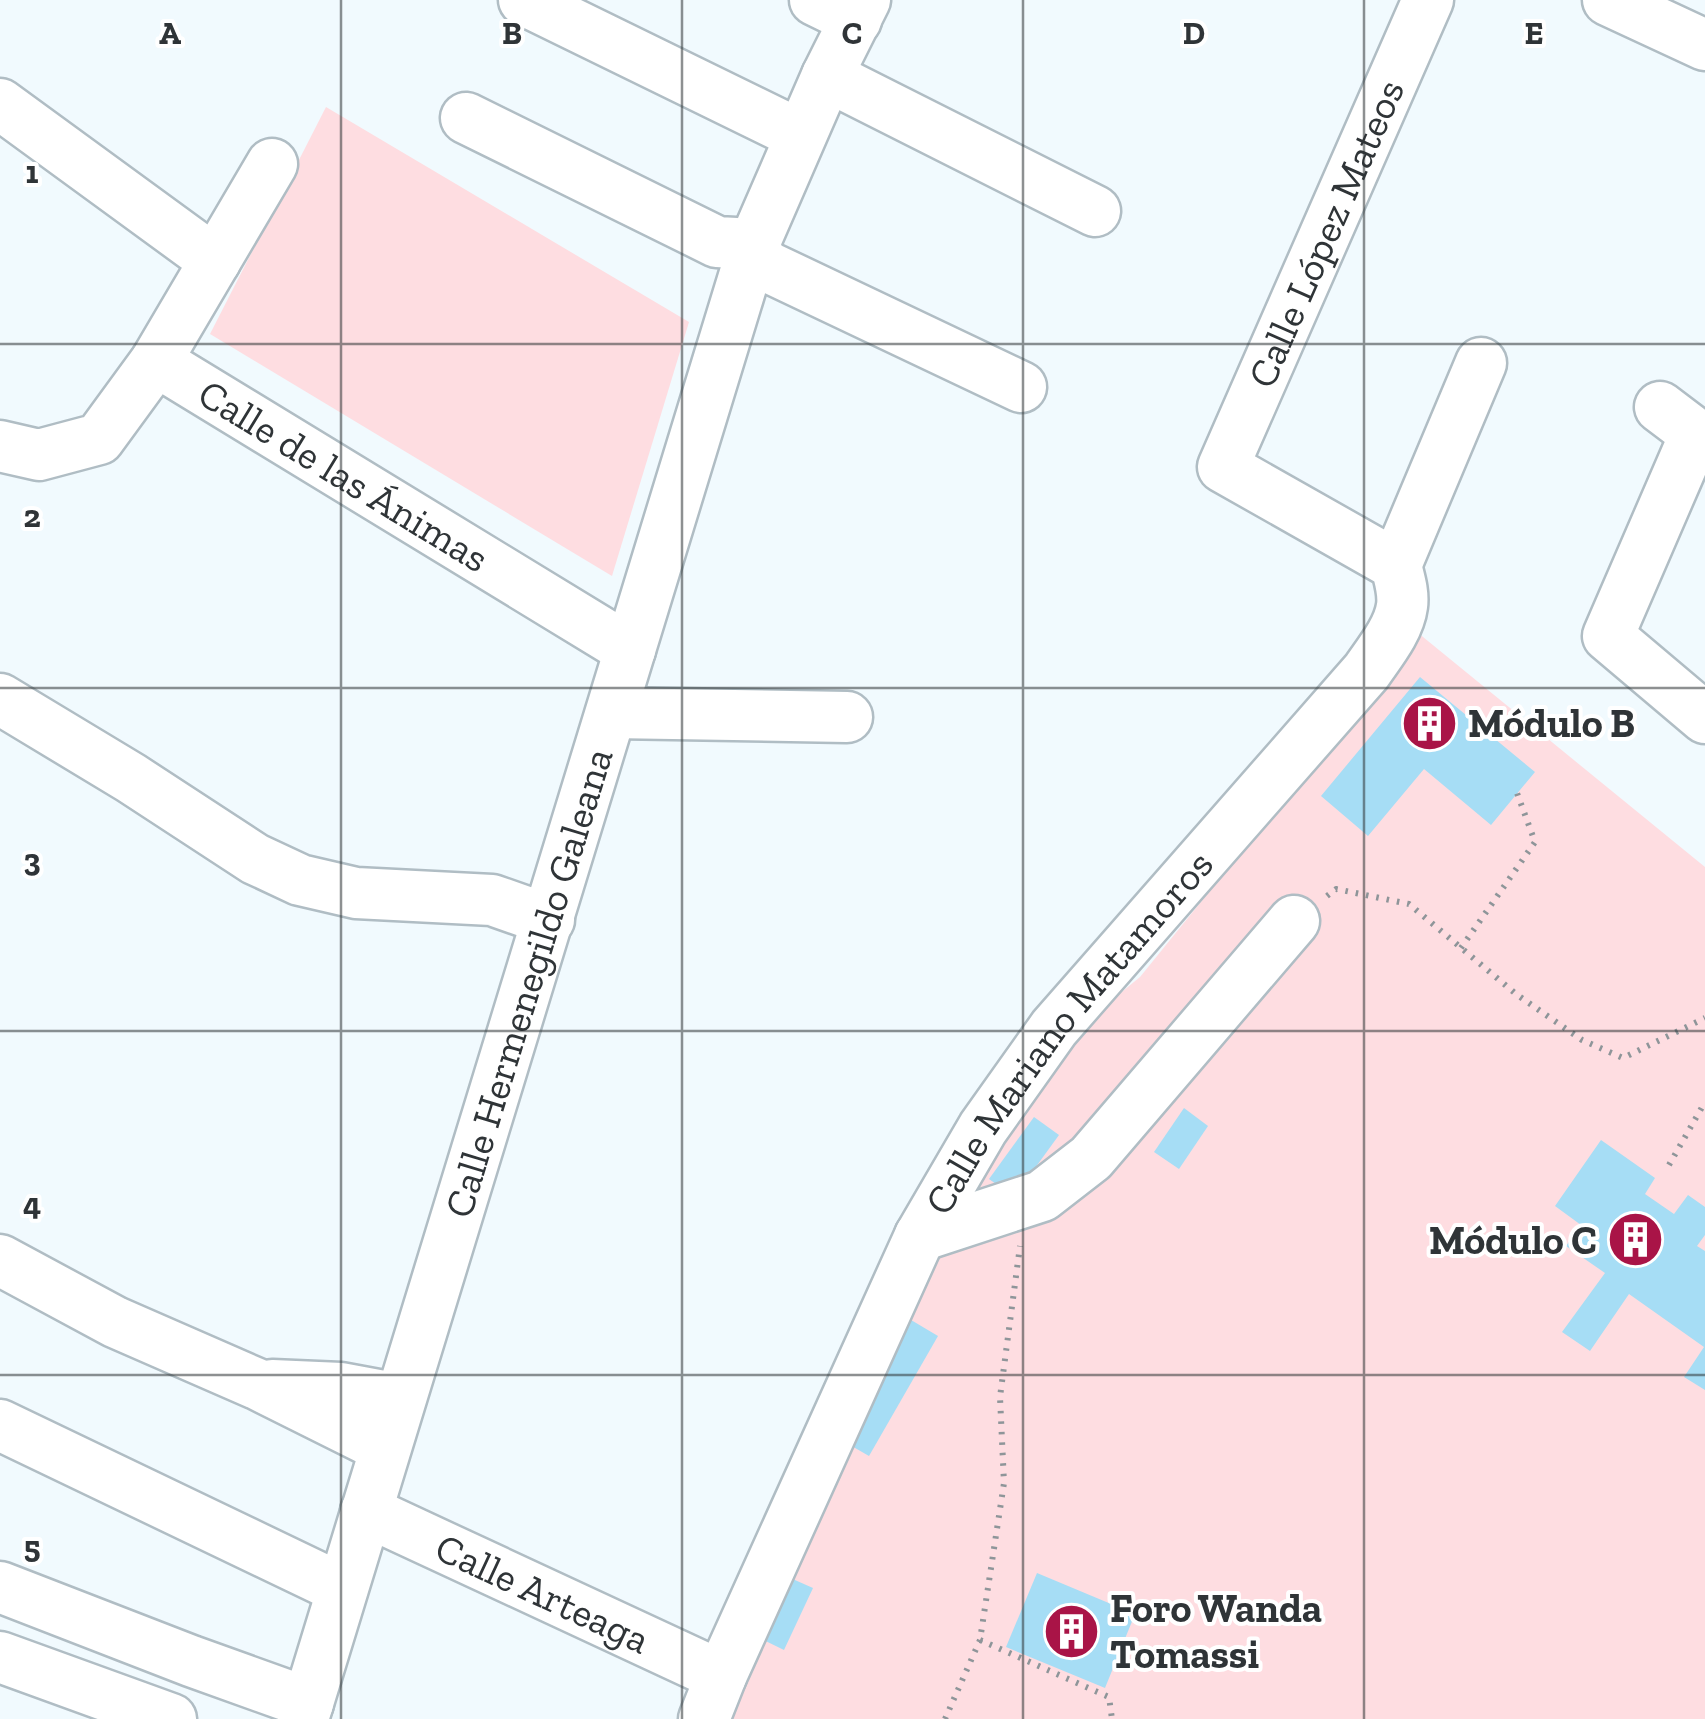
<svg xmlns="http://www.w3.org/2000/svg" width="1705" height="1719" font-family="'Zilla Slab',serif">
<rect width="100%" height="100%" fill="#f1fafe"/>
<g fill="#fedde1">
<path d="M326,107L689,322L612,576L210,334Z"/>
<path d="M1412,628L1705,867V1719H713L836,1437L1050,1051L1140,977L1384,676Z"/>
</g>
<g fill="#a6ddf5">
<path d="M1420,677L1535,772L1491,825L1424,769L1368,836L1321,796Z"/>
<path d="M1184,1108L1208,1126L1179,1169L1154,1152Z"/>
<path d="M1034,1117L1059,1135L1014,1197L989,1179Z"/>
<path d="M1601,1140L1655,1178L1645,1194L1674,1214L1688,1195L1705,1207V1235L1697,1246L1705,1251V1390L1684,1377L1704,1347L1629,1294L1590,1351L1562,1332L1605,1273L1566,1246L1581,1225L1555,1206Z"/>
<path d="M906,1317L938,1336L869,1456L836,1437Z"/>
<path d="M779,1573L813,1588L784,1650L751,1634Z"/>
<path d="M1037,1573L1135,1614L1105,1688L1006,1647Z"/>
</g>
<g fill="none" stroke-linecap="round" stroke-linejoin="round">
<defs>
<g id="minor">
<path d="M524,0L800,135"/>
<path d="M815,0L856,20"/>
<path d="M1608,0L1705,45"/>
<path d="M827,76L1095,211"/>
<path d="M0,104L215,261"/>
<path d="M466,118L717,242L754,244"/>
<path d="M754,244L762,264L1021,387"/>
<path id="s1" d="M156,361L630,650"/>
<path d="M1660,407L1705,441"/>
<path d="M1695,435L1608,636L1705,718"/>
<path d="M0,446L39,455L99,439L156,361L272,164"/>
<path d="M1396,565L1481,363"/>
<path d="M0,699L131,778L255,859L300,880L356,893L492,900L549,920"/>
<path d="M612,713L847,717"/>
<path d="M920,1236L1042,1196L1091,1158L1294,921"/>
<path d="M0,1260L115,1322L257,1384L385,1448"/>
<path d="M272,1385L341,1388L400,1399"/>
<path d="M0,1425L342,1589"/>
<path id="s2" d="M366,1511L721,1676"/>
<path d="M0,1587L191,1661L308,1703"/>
<path d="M0,1657L171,1719"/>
<path id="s3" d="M303,1719L754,244L827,76L865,0"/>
<path id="s4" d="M704,1719L721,1676L920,1236L983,1128L1054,1028L1367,671C1380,652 1399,629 1402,606C1404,592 1399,578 1396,565L1223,467L1428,0"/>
</g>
</defs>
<use href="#minor" stroke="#b0bdc4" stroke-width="55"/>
<g stroke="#8e9599" stroke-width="6" stroke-dasharray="2.5 8" stroke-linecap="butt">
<path d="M1327,896L1336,889L1409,904L1516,994L1582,1040L1623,1058L1705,1018"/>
<path d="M1461,948L1535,842L1517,793"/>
<path d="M1669,1165L1705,1102"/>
<path d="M980,1640L1109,1697L1112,1719"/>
<path d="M945,1719L980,1640L1004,1483L1000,1397L1020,1246"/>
</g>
<use href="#minor" stroke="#fff" stroke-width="50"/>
</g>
<path fill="none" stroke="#2f3437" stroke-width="2.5" stroke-opacity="0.55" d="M341,0V1719M682,0V1719M1023,0V1719M1364,0V1719M0,344H1705M0,688H1705M0,1031H1705M0,1375H1705"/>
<defs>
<symbol id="building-disc" viewBox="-11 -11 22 22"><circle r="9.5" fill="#a91447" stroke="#fff"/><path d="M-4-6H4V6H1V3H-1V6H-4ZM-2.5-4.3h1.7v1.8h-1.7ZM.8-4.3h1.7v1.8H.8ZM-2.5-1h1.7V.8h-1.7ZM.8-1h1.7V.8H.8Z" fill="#fff"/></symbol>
</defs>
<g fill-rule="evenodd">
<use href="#building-disc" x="1398" y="692" width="63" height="63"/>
<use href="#building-disc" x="1604" y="1208" width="63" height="63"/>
<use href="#building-disc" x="1040" y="1600" width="63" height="63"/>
</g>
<g text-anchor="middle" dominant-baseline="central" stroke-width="8" stroke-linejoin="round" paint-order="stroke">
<g font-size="40" fill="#2f3437" stroke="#fff">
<text stroke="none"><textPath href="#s4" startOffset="1822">Calle López Mateos</textPath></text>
<text stroke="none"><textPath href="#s1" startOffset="220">Calle de las Ánimas</textPath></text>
<text stroke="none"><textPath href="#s3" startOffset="770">Calle Hermenegildo Galeana</textPath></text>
<text stroke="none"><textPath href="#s4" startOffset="782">Calle Mariano Matamoros</textPath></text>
<text stroke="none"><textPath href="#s2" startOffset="195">Calle Arteaga</textPath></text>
</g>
<g font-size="40" font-weight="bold" fill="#2f3437" stroke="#fff" text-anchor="start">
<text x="1468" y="723">Módulo B</text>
<text x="1597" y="1240" text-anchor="end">Módulo C</text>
<text x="1110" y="1608">Foro Wanda<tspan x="1110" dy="46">Tomassi</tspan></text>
</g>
</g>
<g font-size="32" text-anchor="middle" font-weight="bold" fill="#2f3437" stroke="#fff" stroke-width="8" stroke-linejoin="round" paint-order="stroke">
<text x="170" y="44">A</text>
<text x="512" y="44">B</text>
<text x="852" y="44">C</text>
<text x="1194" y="44">D</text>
<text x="1534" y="44">E</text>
<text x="32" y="183">1</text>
<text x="32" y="527">2</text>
<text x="32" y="871">3</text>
<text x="32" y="1215">4</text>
<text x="32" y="1558">5</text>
</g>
</svg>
